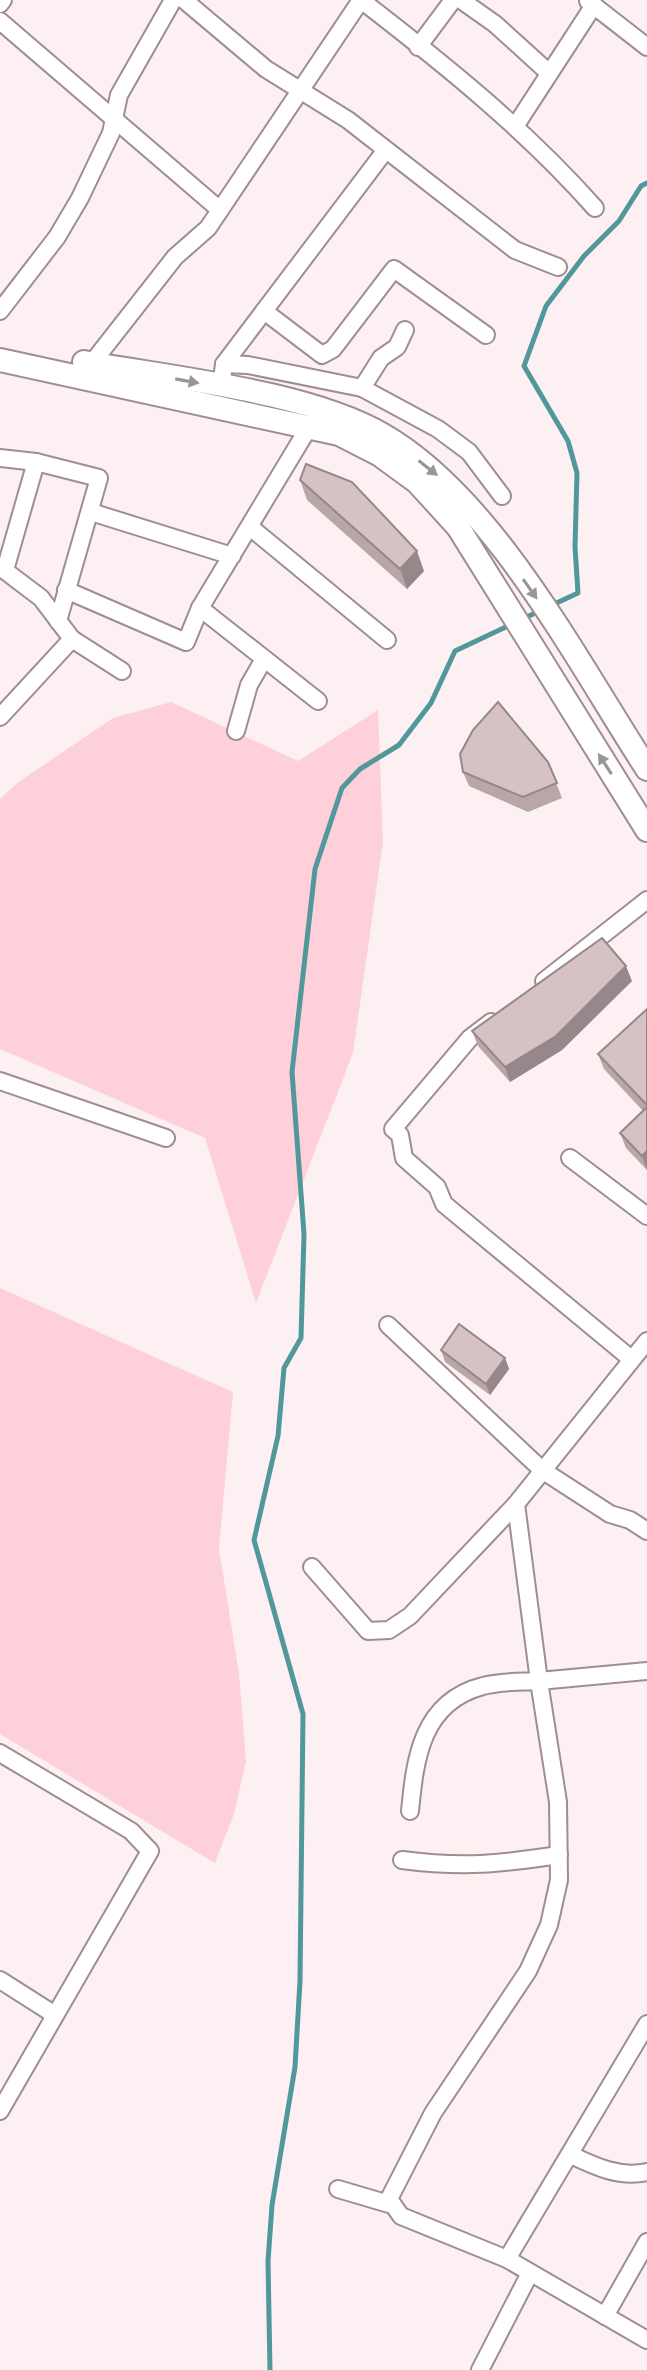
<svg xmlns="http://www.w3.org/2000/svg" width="647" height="2370" font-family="'PT Sans Narrow',sans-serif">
<rect width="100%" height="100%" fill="#fdf0f3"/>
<g fill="#fed1da">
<path d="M171,702L298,761L378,710L383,842L353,1053L256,1303L205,1138L0,1049V799L17,783L113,718Z"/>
<path d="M0,1288L233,1392L219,1549L239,1673L246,1761L234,1814L215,1863L0,1734Z"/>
</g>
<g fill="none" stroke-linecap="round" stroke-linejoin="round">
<g stroke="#50989a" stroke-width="5">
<path d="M550,606L578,593L575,547L577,473L568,441L524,366L546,306L584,256L619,221L641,186L647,183"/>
<path d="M521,620L541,610"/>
<path d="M270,2370L268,2261L272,2205L295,2067L300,1981L303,1714L254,1540L278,1436L284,1368L301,1338L304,1234L292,1072L315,869L342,788L360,769L399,745L431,703L455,651L512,624"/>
</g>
<defs>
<g id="street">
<path d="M184,0L266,69L348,120L515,250L558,267"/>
<path d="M361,0C444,64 525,129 595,208"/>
<path d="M461,0L495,24L549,73"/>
<path d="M588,1L647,47"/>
<path d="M0,4L3,0"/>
<path d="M0,21L220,210"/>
<path d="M418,47L453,0"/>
<path d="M516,125L594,5"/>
<path d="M0,311L57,237L80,198L111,133L119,95L173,0"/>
<path d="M264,311L322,355L333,349L394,269L486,335"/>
<path d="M405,330L397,347L381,358L362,388L438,429L469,452L502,496"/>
<path d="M92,363L175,257L208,228L361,0"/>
<path d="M224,364L248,365L362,388"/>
<path d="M221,387L224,364L385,151"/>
<path d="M0,458L36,462L99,478L58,621"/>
<path d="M91,512L232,556"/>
<path d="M250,527L387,640"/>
<path d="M0,567L41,598L72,639L122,671"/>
<path d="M5,570L36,462"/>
<path d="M66,590L186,642L200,608L309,427"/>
<path d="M200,608L318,701"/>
<path d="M0,717L72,639"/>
<path d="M236,731L249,685L264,659"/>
<path d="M544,981L647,900"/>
<path d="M491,1022L470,1038L393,1129L400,1135L404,1158L437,1187L444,1204L630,1358"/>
<path d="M0,1081L166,1138"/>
<path d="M570,1158L647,1216"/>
<path d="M388,1325L542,1470L610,1514L630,1520L647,1531"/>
<path d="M312,1567L368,1631L389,1630L410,1616L516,1504L647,1341"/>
<path d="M647,1671L539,1681L558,1802L559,1880L549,1925L528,1971L433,2113L389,2199L401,2216L507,2259L647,2340"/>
<path d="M0,1753L131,1831L150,1851L0,2111"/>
<path d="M410,1811C415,1760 421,1702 483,1686C500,1681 521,1682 539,1681L516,1504"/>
<path d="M402,1860C464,1868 499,1864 559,1855"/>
<path d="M0,1980L55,2015"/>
<path d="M571,2155C596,2167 620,2178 647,2172"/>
<path d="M338,2189L389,2204"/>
<path d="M507,2259L647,2024"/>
<path d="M605,2316L647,2242"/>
<path d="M480,2370L530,2273"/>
</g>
<g id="secondary">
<path d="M0,360L339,434L380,455L417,482L458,527L647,830"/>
<path d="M84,362C171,378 307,391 383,435C493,498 578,663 647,769"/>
</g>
</defs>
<use href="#street" stroke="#a08d90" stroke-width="20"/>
<use href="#secondary" stroke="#a08d90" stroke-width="26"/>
<use href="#street" stroke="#fff" stroke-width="16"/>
<use href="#secondary" stroke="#fff" stroke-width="22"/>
</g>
<g fill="#b8a6a9">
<path d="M300,480L424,571L407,589L307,500Z"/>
<path d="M548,762L562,798L528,812L469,786L463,772Z"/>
<path d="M632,981L562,1050L510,1082L478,1046L472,1031Z"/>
<path d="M647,1009V1170L626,1148L620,1133L643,1111L604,1069L598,1054Z"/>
<path d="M441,1350L505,1358L509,1369L490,1395L445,1362Z"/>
</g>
<g fill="#96878a">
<path d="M417,551L424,571L407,589L400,569Z"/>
<path d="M626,966L632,981L562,1050L510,1082L505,1067Z"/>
<path d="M647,1151V1170L642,1156Z"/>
<path d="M505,1358L509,1369L490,1395L486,1384Z"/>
</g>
<g fill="#d6c1c5" stroke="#96878a" stroke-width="2">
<path d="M306,464L352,482L417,551L400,569L300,480Z"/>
<path d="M498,702L548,762L557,783L523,797L463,772L460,754L473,730Z"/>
<path d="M602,938L626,966L556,1036L505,1067L472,1031Z"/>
<path d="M647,1009V1105L598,1054Z"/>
<path d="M647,1107V1151L642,1156L620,1133Z"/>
<path d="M459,1324L505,1358L486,1384L441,1350Z"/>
</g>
<defs><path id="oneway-solid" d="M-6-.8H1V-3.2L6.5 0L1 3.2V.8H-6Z" transform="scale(2)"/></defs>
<g fill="#9a9696">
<use href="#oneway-solid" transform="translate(187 381) rotate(10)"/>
<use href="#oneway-solid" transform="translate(428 468) rotate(38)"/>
<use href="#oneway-solid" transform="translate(530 589) rotate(55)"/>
<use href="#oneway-solid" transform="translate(605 764) rotate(-123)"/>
</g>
</svg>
